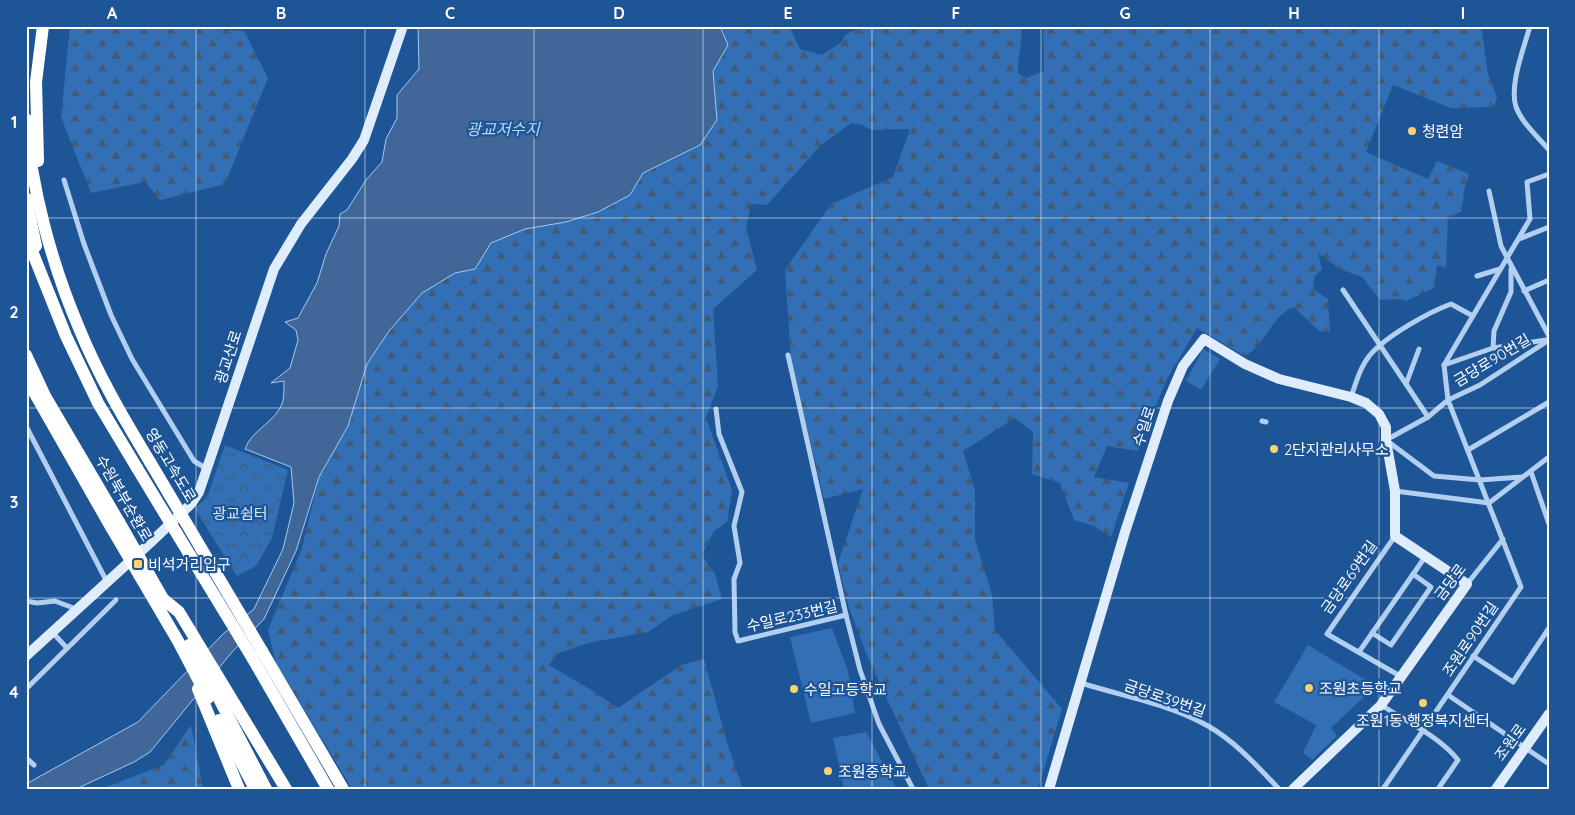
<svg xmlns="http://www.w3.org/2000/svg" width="1575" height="815" font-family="Quicksand,'Noto Sans KR',sans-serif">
<defs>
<pattern id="forest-firs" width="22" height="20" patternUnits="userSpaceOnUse" patternTransform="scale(1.25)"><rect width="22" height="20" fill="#326fb4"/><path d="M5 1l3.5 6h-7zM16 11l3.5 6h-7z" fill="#425a76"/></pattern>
<pattern id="park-crowns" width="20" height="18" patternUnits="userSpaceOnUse" patternTransform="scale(1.25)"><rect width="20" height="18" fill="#326fb4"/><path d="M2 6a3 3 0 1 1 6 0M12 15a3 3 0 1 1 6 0" fill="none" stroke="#425a76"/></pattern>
</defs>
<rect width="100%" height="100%" fill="#1d5597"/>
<g fill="url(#forest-firs)">
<path d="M70,26H173L244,31L268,78L225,184L160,200L145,182L91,193L61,117Z"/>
<path d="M720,26H789L800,49L822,55L842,42L845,35L864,26H1021C1024,35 1017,59 1018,73L1026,78L1044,71L1043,26H1481L1488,74L1497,97L1494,107L1451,108L1393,85L1366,152L1428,179L1437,161L1469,174L1464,190L1462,211L1448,218L1446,268L1437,265L1434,288L1406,301L1399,299L1380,300L1362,277L1340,269L1318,253L1322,269L1314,277L1313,289L1328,299L1330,333L1319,331L1294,307C1272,315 1266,344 1245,356L1197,328L1166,381L1138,451L1107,446L1094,477L1129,483L1111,537L1094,526L1074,520L1060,483L1032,474L1033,432L1015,418L963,451L975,491V540L992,594L995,630L1062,709L1038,789H929L868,658L848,605L838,563L863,489L824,499L791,360L785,270L831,204L893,177L910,129L871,130L862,125L851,123L821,145L767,205L751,204L746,227L757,270L713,309L718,386L706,418L732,490L727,522L714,531L702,555L715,574L722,599L673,615L648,632L588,643L559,653L549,665L593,691L618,708L681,665L704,659L729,749L743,789H352L276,663L268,630L302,548L319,477L348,426L367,364L389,331L422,293L455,273L475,268L491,243L525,229L566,222L598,212L629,195L643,173L700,145L717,120L713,71L728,45Z"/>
<path d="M191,725L203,789H100L164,765Z"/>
</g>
<path fill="url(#park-crowns)" d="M225,445L288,470L272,538L256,566L237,576L195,509L208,495Z"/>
<g fill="#326fb4">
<path d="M1203,349L1220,359L1201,390L1186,381Z"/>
<path d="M832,628L848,671L855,713L811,723L790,637Z"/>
<path d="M1308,645L1366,680L1367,694L1331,728L1337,736L1312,760L1303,753L1316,725L1274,702Z"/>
<path d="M866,732L897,789H844L833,738Z"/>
</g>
<path fill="#406797" stroke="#a5caf1" d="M418,26H720L728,45L713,71L717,120L700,145L643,173L630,195L598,212L566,222L525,229L491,243L475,269L455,273L422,293L389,331L367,364L348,426L319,477L296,551L264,619L232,652L150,752L134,762L76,789H26V784L138,722L223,634L254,609L283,549L294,503L291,467L245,449C252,429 277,422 283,401C284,395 284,387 284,381L271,383L290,368L298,340L296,330L285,322L298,318L317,283L326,254L339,226L340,214L347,210L366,180L382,162L386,139L397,118V95L419,69Z"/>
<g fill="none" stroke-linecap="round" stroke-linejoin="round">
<g stroke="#b2cfef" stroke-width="5">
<path d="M1530,26C1524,48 1509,85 1516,107C1522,123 1538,137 1549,150"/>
<path d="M64,180L84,244L111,315L132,359L194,461L207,469"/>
<path d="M1489,191L1501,246L1549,336"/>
<path d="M1519,239L1549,227"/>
<path d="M1477,276L1500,269"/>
<path d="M1343,290L1406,384"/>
<path d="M1524,291L1549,280"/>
<path d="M1493,348L1494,331L1511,292V269"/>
<path d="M1419,349L1406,384L1428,417"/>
<path d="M788,355L846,615"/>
<path d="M1444,365L1493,348L1546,340"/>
<path d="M1351,397C1356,383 1360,367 1370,355C1386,336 1429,312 1451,304L1473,316"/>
<path d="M716,409L719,434L742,492L734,526L740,563L734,579L735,632L738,641L846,615L860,670L879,724L913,789"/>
<path d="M1262,421L1266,422"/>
<path d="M26,426L107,582"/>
<path d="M1468,450L1549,402"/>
<path d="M1531,472L1549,524"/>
<path d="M1522,477L1480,480L1434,476L1386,440L1428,417L1448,400L1480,385L1549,340"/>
<path d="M1395,491L1489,503L1549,457"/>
<path d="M1395,536L1327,634L1400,676"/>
<path d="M1467,584L1503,539"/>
<path d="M26,601L37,603L55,601L76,609"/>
<path d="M52,632L67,648"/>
<path d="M1372,633L1391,645L1431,587L1413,574"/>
<path d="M1359,652L1425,557"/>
<path d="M1473,656L1513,682L1549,628"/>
<path d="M1081,683C1122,696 1170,704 1208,726C1236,742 1257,766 1279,789"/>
<path d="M26,689L116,600"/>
<path d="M1448,695L1549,764"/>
<path d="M1381,705C1406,721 1440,737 1458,760L1438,789"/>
<path d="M26,758L34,765"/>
<path d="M1383,789L1521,587L1448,400L1444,365L1530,219L1527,182L1549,174"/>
</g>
<g stroke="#dfecfb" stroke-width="10">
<path d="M26,656L150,543L191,504L199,492L274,269L301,224L352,159L364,140L403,26"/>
<path d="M1049,789L1125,532L1168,401L1183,366L1204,339L1245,364L1279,379L1351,397L1366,403L1379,414L1386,427V440L1395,491V536L1467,584L1381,705L1293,789"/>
<path d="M1496,789L1549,714"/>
</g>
<g stroke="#fff" stroke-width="12">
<path d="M26,119C31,188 52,265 79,328C98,375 124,419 150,462"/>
<path d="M38,161L36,82L43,26"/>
<path d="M26,198L36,246"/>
<path d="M26,236L66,336L98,403L137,468"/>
<path d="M26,355L45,396L119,522"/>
<path d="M26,378L111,527"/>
<path d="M163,599L179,612L286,789"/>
<path d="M262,651L343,789"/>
<path d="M253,659L328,789"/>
<path d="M198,689L239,789"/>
<path d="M215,691L266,789"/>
<path d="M219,720L255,789"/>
</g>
<g stroke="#fff" stroke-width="12">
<path d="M150,462L262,651"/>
<path d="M137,468L253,659"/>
<path d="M119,522L162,597"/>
<path d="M111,527L178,641L208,698"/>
<path d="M189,645L215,691"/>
</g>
</g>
<path fill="none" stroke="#fff" stroke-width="1" stroke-opacity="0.55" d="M196,26V789M365,26V789M534,26V789M703,26V789M872,26V789M1041,26V789M1210,26V789M1379,26V789M26,218H1549M26,408H1549M26,598H1549"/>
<g fill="#fed271" stroke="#1d5597" stroke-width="2">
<circle cx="1412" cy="131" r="5"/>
<circle cx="1274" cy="449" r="5"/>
<rect x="133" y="559" width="10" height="10" rx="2.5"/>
<circle cx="1309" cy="688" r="5"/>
<circle cx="794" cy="689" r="5"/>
<circle cx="1423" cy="703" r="5"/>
<circle cx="828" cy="771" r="5"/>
</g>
<g text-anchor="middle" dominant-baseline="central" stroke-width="4.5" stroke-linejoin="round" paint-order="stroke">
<g font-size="15" fill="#fff" stroke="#1d5597" text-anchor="start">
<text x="1422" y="131">청련암</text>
<text x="1284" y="449">2단지관리사무소</text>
<text x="148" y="564">비석거리입구</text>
<text x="1319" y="688">조원초등학교</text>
<text x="804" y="689">수일고등학교</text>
<text x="1423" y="720" text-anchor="middle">조원1동 행정복지센터</text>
<text x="838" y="771">조원중학교</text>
</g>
<g font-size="15" fill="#fff" stroke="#1d5597">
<text transform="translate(228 357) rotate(-72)">광교산로</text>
<text transform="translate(1492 360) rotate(-31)">금당로90번길</text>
<text transform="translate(1144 426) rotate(-72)">수일로</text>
<text transform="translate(171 465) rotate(59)">영동고속도로</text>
<text transform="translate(124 498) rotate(60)">수원북부순환로</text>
<text transform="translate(1349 577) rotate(-55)">금당로69번길</text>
<text transform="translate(1450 582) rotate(-53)">금당로</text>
<text transform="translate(792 616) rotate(-13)">수일로233번길</text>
<text transform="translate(1470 639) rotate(-56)">조원로90번길</text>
<text transform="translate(1165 698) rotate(19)">금당로39번길</text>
<text transform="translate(1510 742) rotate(-54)">조원로</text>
</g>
<g font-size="15" fill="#d8e9fb" stroke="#1d5597">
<text x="240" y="513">광교쉼터</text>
</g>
<g font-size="16" font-style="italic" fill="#bed9f6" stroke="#1d5597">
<text x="503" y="129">광교저수지</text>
</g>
</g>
<rect width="1575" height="815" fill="none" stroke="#1d5597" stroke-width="55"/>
<rect x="28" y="28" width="1520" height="760" fill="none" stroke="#fff" stroke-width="2"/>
<g font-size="16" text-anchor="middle" font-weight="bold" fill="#fff">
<text x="112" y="19">A</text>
<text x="281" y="19">B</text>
<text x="450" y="19">C</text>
<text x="619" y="19">D</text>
<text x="788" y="19">E</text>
<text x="956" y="19">F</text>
<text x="1125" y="19">G</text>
<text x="1294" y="19">H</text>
<text x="1463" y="19">I</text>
<text x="14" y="128">1</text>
<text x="14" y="318">2</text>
<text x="14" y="508">3</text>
<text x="14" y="698">4</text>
</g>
</svg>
